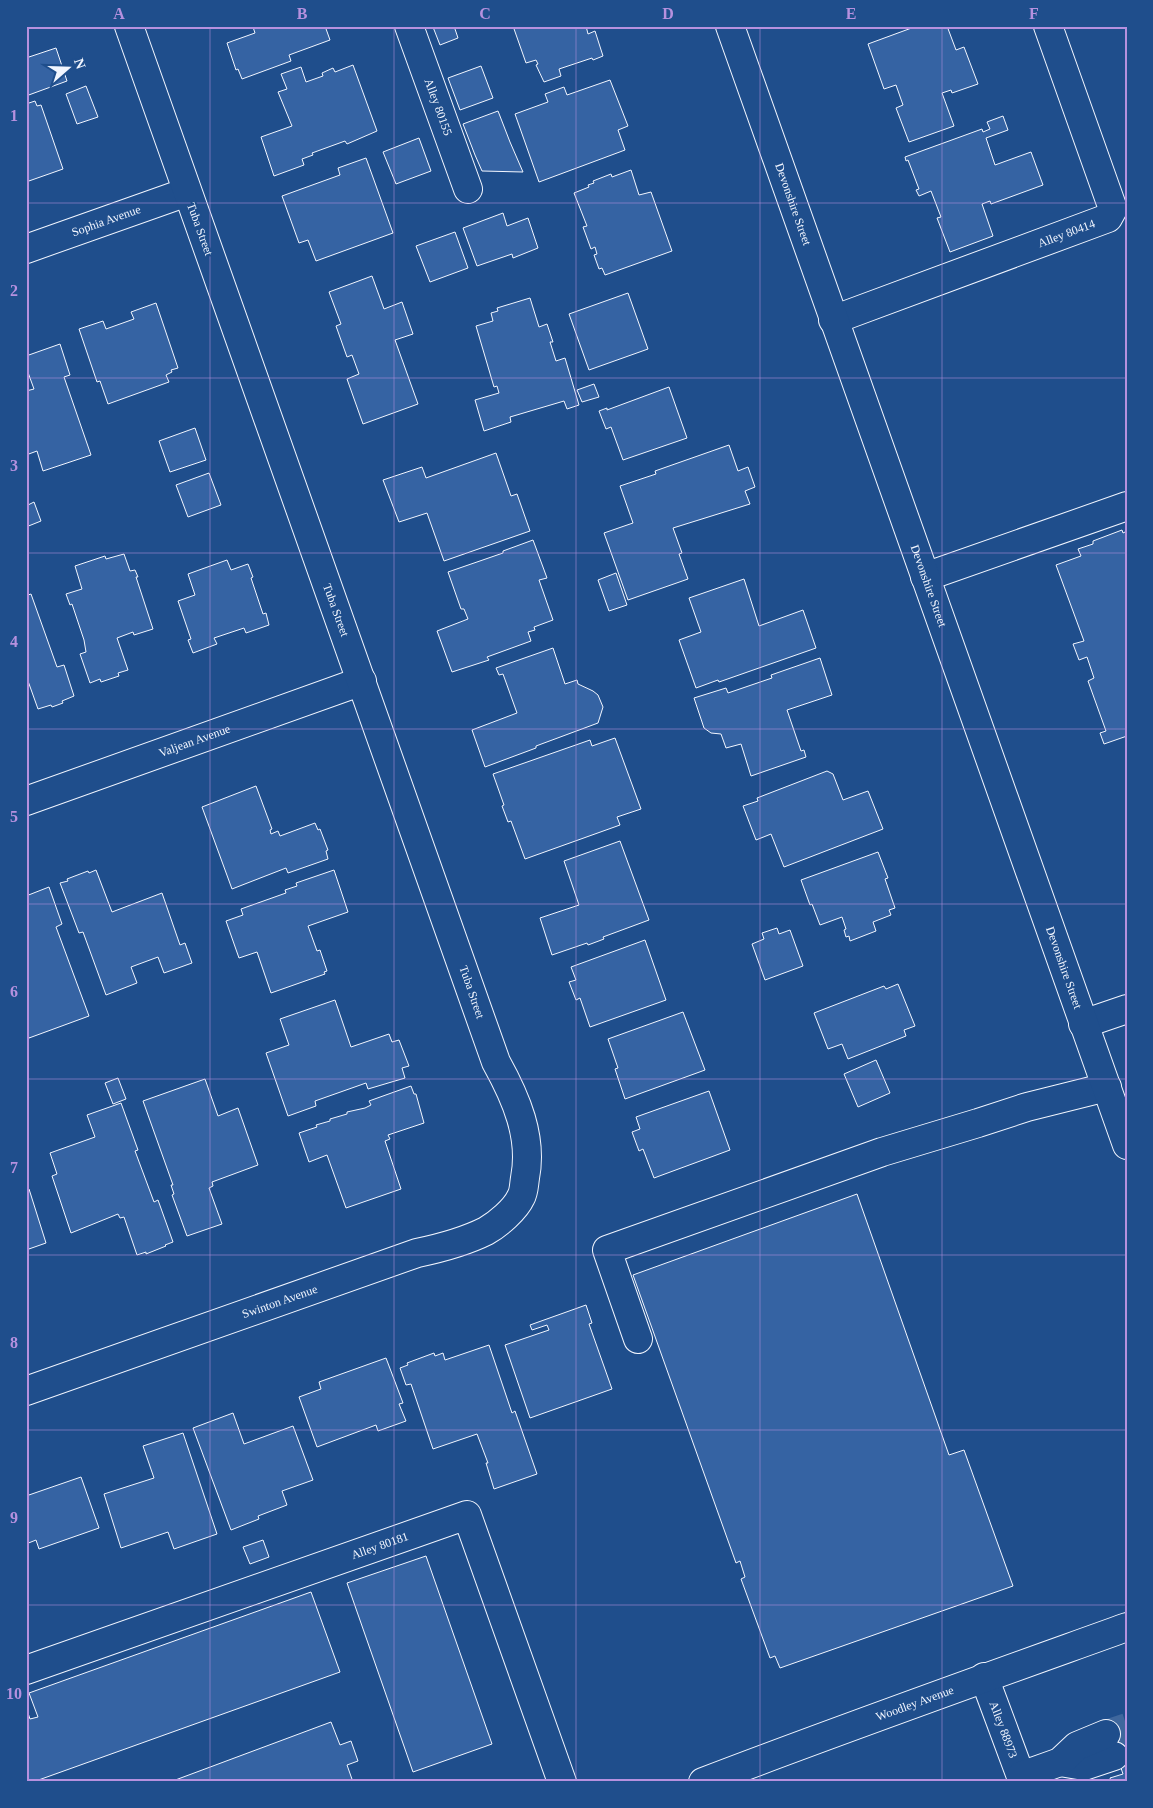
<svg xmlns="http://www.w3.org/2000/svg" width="1153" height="1808" font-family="'Times New Roman',serif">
<rect width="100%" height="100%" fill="#1f4e8c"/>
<g fill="#3563a3" stroke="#f2f6ff">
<path d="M325,26L330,40L289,55L291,61L242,79L238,69L236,70L227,43L255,33L253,27Z"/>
<path d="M454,26L458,38L440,45L433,27Z"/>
<path d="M513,26H586L588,34L595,31L603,56L593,60L592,58L559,69L561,76L544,82L536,65L538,64L536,60L526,63Z"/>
<path d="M917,26H947L956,50L964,47L978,84L952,93L951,90L942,93L954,126L909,142L896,108L903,105L896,85L884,89L868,44Z"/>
<path d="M56,48L67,81L26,96V58Z"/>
<path d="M353,65L377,131L347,144L345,141L312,153L313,155L302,159L304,165L274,176L261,137L292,126L278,92L287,89L281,74L301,67L306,82L323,76L322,73L333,68L335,72Z"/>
<path d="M481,66L493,98L460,110L448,78Z"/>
<path d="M610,80L628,126L618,130L625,150L539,182L515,114L548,102L545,94L564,87L567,95Z"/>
<path d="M86,86L98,117L77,124L66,94Z"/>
<path d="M35,101L37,106L41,105L63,169L26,182V104Z"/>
<path d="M498,111L510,142L523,172L482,171L475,155L463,124Z"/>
<path d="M1003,116L1008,130L986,138L995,165L1031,152L1043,185L991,204L990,201L982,204L993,236L950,252L937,218L941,217L931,191L919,196L916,190L919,189L908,160L906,161L905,157L982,129L983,132L990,129L987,122Z"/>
<path d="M419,138L431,171L396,184L383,152Z"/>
<path d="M366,158L393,233L316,261L308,240L299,243L282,196L340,175L338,168Z"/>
<path d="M631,170L639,195L651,192L672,251L605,275L602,268L599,269L594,255L597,254L595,247L591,249L583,227L587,226L574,193L589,187L588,185L594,183L593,181L611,174L612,177Z"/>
<path d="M503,213L507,226L528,218L538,248L513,258L512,254L477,266L463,228Z"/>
<path d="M455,232L468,268L430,282L416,246Z"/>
<path d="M372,276L384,309L402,302L413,334L395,340L418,404L363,424L347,379L359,374L352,355L347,357L336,326L341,324L329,292Z"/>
<path d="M628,293L648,349L589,370L569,314Z"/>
<path d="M530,298L539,327L547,324L553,342H550L556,361L565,358L579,405L567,409L564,401L510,417L511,422L484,431L475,400L499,393L497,386L494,387L476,326L493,321L491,313L498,311L497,308Z"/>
<path d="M156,303L178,368L171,370L172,372L166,375L169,382L108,404L100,381L97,382L79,329L103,321L106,329L134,319L131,312Z"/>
<path d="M60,344L70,375L64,377L91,455L43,471L37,451L26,455V391L34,389L26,367V356Z"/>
<path d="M594,384L599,397L582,402L577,390Z"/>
<path d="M669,387L687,438L623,460L611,427L606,429L599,411L607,408V410Z"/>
<path d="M195,428L206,460L170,472L159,441Z"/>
<path d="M729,445L738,471L748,467L755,487L745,491L750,504L673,528L682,553L679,554L688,579L628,600L604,533L633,523L620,486L656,474L655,471Z"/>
<path d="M496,453L511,496L517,494L530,531L444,561L427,513L399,522L383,480L422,467L426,478Z"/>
<path d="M209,473L221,505L188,517L176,485Z"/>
<path d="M34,502L41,521L26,527V506Z"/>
<path d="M1122,530L1123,533L1127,531V736L1104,744L1100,733L1106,731L1088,681L1094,678L1087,657L1079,660L1073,644L1084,641L1056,565L1081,556L1078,549L1093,544V541Z"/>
<path d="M533,540L547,578L539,580L553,620L534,627L535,630L528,632L531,641L487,657L489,660L452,672L437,631L468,619L464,609H461L448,572L503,553V551Z"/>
<path d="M124,554L130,571L135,570L138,577H136L153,629L134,635L133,632L117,638L128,670L118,673L119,676L101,682L100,679L90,683L80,654L86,652L84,640L72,604L70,605L66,594L82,589L75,566L105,556L106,559Z"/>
<path d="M227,560L231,570L248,564L253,577L251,578L263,614L266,613L269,625L246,633L244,628L214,638L217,644L193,653L188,640L191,639L178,601L195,595L188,574Z"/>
<path d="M616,573L627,605L609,611L598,580Z"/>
<path d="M744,579L759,626L803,610L816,648L719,682L718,680L696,688L679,640L701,632L689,598Z"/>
<path d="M26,589L28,595L31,594L57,667L64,665L74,696L62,701L63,703L52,707L51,705L38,709L28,681L26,682Z"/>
<path d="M553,648L565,684L577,680L578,684L593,691L598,695L603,707L598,723L536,746V748L485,767L472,730L517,713L503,674L499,675L496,668Z"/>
<path d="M820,658L832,695L787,710L801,751L804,750L806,757L751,776L741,744L726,748L721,734L711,733L704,728L694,698L726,688L728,693L772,678L771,675Z"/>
<path d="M615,738L641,809L617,817L620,825L525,859L511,821L508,822L502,806L504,805L493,774L590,740L592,746Z"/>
<path d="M827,771L833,774L843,800L868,791L883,829L784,867L771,834L756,840L743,806L758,801L757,798Z"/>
<path d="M256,786L272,829L270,830L271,834L278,831L280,836L315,823L318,830L320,829L328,850L326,851L328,859L288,873L286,868L232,889L202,807Z"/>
<path d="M620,841L649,920L603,937L604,939L588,945L587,943L552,955L540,918L579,905L564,861Z"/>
<path d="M878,852L888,878L885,879L895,908L889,910L891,915L873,922L876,931L850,941L849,936L846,937L844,930L846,929L842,917L820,925L812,904L810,905L801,880Z"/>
<path d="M96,870L112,912L162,893L180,945L185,943L192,963L164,973L158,957L131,967L137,983L106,995L83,932L79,933L60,883L68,881L67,879L88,871L89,873Z"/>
<path d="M334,870L348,912L308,926L317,951L320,950L327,971L324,972L325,974L271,993L257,952L239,958L226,921L243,915L241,909L286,893L285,890L297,886L296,883Z"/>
<path d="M49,887L62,924L56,927L89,1016L29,1038L26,1029V896Z"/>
<path d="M777,928L779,934L790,930L803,966L765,980L752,944L764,939L762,933Z"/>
<path d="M645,940L666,1000L590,1027L580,998L576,1000L569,982L576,980L571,967Z"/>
<path d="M898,984L915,1026L904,1030L906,1036L848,1059L842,1044L828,1049L814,1013L884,986L886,989Z"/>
<path d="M335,1000L351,1047L389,1034L392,1042L399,1040L409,1066L402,1068L405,1078L368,1089L366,1083L315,1101L316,1106L288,1116L266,1053L289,1045L280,1019Z"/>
<path d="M683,1012L705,1070L625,1099L615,1069L618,1068L608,1039Z"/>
<path d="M876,1060L890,1093L858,1107L844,1074Z"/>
<path d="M118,1078L126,1099L113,1104L105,1083Z"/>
<path d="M205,1079L218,1116L238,1108L258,1165L212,1182L213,1186L209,1188L222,1224L187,1236L172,1195L174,1194L171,1185H173L143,1101Z"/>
<path d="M411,1086L414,1094H416L424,1123L388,1135L390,1139L385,1141L401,1189L346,1208L327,1155L309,1162L299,1133L317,1127L316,1125L330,1121V1119L347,1114V1112L365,1108L371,1105L369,1101Z"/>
<path d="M709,1091L730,1150L654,1178L643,1149L639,1151L632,1132L640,1129L636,1117Z"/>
<path d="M121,1103L138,1150L135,1151L154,1202L158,1200L173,1242L165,1245L166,1246L146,1254V1252L137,1255L124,1217L120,1218L118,1214L71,1233L52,1176L57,1174L50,1153L95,1137L87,1115Z"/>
<path d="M29,1189L46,1243L26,1250V1190Z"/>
<path d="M857,1194L949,1455L964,1450L1013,1586L780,1668L775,1656L770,1658L741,1579L745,1577L740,1561L736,1563L633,1275Z"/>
<path d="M586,1305L592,1323L589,1324L612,1389L530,1418L505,1345L549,1330L547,1325L532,1330L530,1325Z"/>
<path d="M489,1345L512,1413L515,1411L537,1474L494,1489L486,1463H488L477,1434L433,1449L411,1384L406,1385L400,1368L408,1365L407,1363L434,1353L435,1356L443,1353L445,1360Z"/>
<path d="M386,1358L403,1403L399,1404L406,1421L378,1431L376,1425L317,1447L299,1397L321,1389L319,1382Z"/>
<path d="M233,1413L244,1444L293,1426L313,1480L282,1491L287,1505L258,1516L259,1519L231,1530L193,1428Z"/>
<path d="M183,1433L217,1534L174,1549L168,1532L121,1548L104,1494L154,1478L143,1446Z"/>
<path d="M81,1477L99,1528L39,1549L36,1540L26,1544V1496Z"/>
<path d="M263,1540L269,1557L250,1564L243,1547Z"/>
<path d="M426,1556L492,1744L413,1772L347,1583Z"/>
<path d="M311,1592L340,1672L33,1782H26V1707L30,1719L38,1717L29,1693Z"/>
<path d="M331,1722L340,1745L351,1741L358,1761L347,1765L353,1782H170Z"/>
<path d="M1127,1722V1782H1111L1110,1778L1123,1774L1121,1768L1119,1769L1105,1730Z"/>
</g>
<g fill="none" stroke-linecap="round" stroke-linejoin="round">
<path stroke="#3f679d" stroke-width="28" stroke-dasharray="28 14" stroke-linecap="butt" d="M1106,1734L1127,1727"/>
<defs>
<g id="minor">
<path id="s1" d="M409,26L468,189"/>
<path id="s2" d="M26,249L187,192"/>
<path id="s3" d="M833,320L1108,218L1113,209L1048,26"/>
<path d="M925,577L1127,506"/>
<path id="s4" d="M26,801L362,681"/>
<path d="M1083,1024L1127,1009"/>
<path d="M638,1339L607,1250L882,1152L978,1123L1027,1107L1107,1087"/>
<path id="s5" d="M26,1391L417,1253C441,1248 464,1242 486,1231C498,1224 515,1210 521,1197C524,1192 524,1184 525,1178C533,1137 516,1098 496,1062L129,26"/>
<path id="s6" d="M26,1670L467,1515L562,1782"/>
<path id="s7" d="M984,1677L1023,1782"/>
<path d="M1060,1762L1084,1766L1114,1756"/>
<path d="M1021,1776L1060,1762L1077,1746L1106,1734"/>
</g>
<g id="major">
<path id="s8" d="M730,26L1127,1145"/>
<path id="s9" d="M703,1782C844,1728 985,1678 1127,1627"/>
</g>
</defs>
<use href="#minor" stroke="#f2f6ff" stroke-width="30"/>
<use href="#major" stroke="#f2f6ff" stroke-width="30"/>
<use href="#minor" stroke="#1f4e8c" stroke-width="28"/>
<use href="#major" stroke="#1f4e8c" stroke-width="28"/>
</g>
<path fill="none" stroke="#b691df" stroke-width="1" stroke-opacity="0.55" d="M210,26V1782M394,26V1782M576,26V1782M760,26V1782M942,26V1782M26,203H1127M26,378H1127M26,553H1127M26,729H1127M26,904H1127M26,1079H1127M26,1255H1127M26,1430H1127M26,1605H1127"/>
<g text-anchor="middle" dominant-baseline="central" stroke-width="4" stroke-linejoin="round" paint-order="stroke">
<g font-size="12" fill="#f2f6ff" stroke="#1f4e8c">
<text stroke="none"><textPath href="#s1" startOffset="86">Alley 80155</textPath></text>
<text stroke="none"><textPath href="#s8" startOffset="189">Devonshire Street</textPath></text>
<text stroke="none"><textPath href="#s2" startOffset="85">Sophia Avenue</textPath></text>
<text transform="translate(200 229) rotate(70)">Tuba Street</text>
<text stroke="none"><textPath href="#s3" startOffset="249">Alley 80414</textPath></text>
<text stroke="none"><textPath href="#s8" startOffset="594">Devonshire Street</textPath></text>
<text transform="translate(336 610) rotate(70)">Tuba Street</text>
<text stroke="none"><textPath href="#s4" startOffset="179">Valjean Avenue</textPath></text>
<text stroke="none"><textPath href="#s8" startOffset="999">Devonshire Street</textPath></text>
<text transform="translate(472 992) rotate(71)">Tuba Street</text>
<text stroke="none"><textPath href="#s5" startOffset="269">Swinton Avenue</textPath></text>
<text stroke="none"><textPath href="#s6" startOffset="375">Alley 80181</textPath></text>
<text stroke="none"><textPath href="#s9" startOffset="226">Woodley Avenue</textPath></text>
<text stroke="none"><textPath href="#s7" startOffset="56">Alley 88973</textPath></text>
</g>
</g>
<rect width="1153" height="1808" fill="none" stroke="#1f4e8c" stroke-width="55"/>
<g transform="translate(68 68) rotate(70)" stroke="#1f4e8c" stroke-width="4" paint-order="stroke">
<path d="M0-4L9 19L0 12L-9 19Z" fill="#f2f6ff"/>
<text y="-8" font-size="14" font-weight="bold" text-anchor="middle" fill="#f2f6ff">N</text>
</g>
<rect x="28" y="28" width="1098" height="1752" fill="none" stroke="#b691df" stroke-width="2"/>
<g font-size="16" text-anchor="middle" font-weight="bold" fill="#b691df">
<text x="119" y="19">A</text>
<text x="302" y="19">B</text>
<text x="485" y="19">C</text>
<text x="668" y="19">D</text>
<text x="851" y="19">E</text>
<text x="1034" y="19">F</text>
<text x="14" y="121">1</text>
<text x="14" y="296">2</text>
<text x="14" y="471">3</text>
<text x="14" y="647">4</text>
<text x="14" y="822">5</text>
<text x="14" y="997">6</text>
<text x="14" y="1173">7</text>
<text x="14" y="1348">8</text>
<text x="14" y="1523">9</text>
<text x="14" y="1699">10</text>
</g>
</svg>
